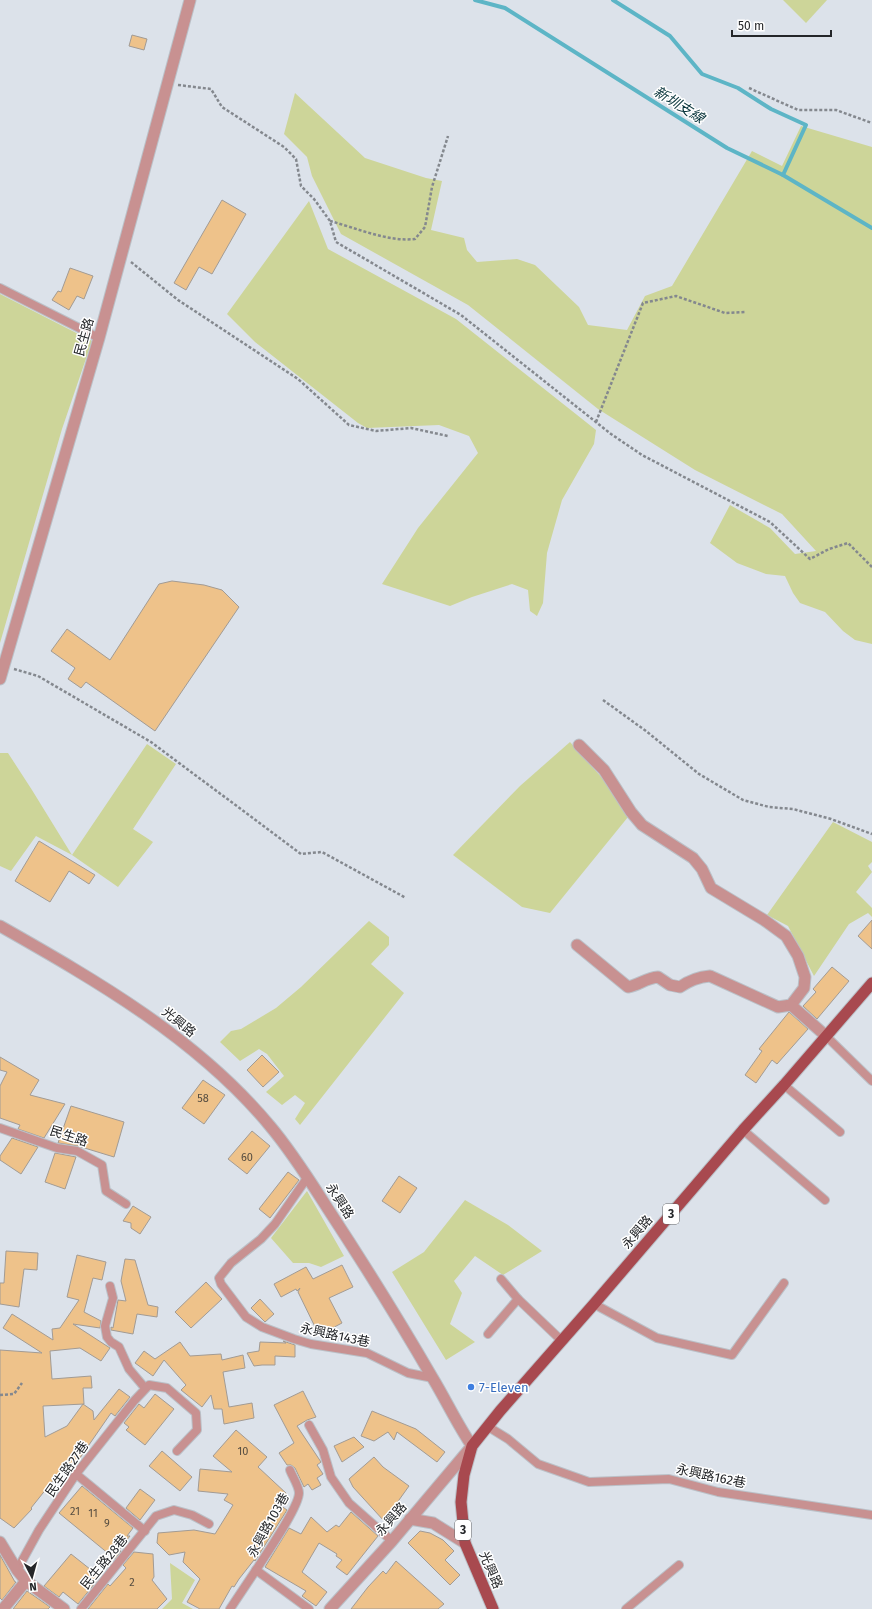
<svg xmlns="http://www.w3.org/2000/svg" width="872" height="1609" font-family="'Fira Sans','Noto Sans TC',sans-serif">
<rect width="100%" height="100%" fill="#dce2ea"/>
<g fill="#cdd599">
<path d="M783,0H827L806,23Z"/>
<path d="M295,93L365,158L426,178L442,181L431,230L464,238L467,250L477,262L517,259L535,265L579,307L588,325L627,330L645,296L672,286L752,151L782,166L801,126L872,147V644L855,640L843,631L825,612L800,603L793,593L785,576L766,574L737,563L710,543L730,505L770,528L795,554L816,551L782,514L695,470L598,409L468,305L341,234L312,176L307,157L284,134Z"/>
<path d="M309,201L328,249L456,319L596,430L594,444L562,500L547,553L543,603L537,616L530,611L528,590L512,584L472,597L450,606L382,584L418,528L478,453L469,436L439,425L367,428L358,423L255,342L227,314Z"/>
<path d="M0,294L92,341L62,429L0,643Z"/>
<path d="M570,742L603,779L628,817L550,913L522,907L453,855L520,786Z"/>
<path d="M147,744L176,764L133,829L153,842L118,887L72,855L36,836L11,871L0,866V753H8L32,790L72,855Z"/>
<path d="M833,822L872,842V862L868,866L872,872L856,892L872,908V917L868,913L849,924L814,976L788,926L767,915Z"/>
<path d="M369,921L389,937V945L371,964L404,993L300,1125L295,1119L305,1103L295,1095L282,1105L266,1092L284,1076L267,1054L259,1049L240,1061L220,1042L231,1031L241,1029L276,1008L301,987Z"/>
<path d="M307,1191L344,1256L321,1267L309,1263H293L271,1238Z"/>
<path d="M465,1200L508,1225L542,1251L503,1275L475,1256L454,1281L462,1293L450,1324L475,1342L446,1360L392,1272L424,1252Z"/>
<path d="M170,1563L195,1580L182,1603L193,1609H162L172,1599Z"/>
</g>
<g fill="none" stroke-linecap="round" stroke-linejoin="round">
<g stroke="#5db5c6" stroke-width="4">
<path d="M475,0L505,8L727,148L783,175L872,228"/>
<path d="M613,0L670,36L702,74L738,88L771,109L806,125L783,175"/>
</g>
</g>
<g fill="#eec28a" stroke="#a29b94">
<path d="M132,35L147,39L144,50L129,46Z"/>
<path d="M222,200L246,214L212,274L199,267L186,290L174,283Z"/>
<path d="M70,268L93,276L84,299L77,296L69,310L52,300L58,291L61,292Z"/>
<path d="M172,581L204,585L222,590L239,607L155,731L86,682L81,688L68,679L75,668L51,651L67,629L110,660L159,584Z"/>
<path d="M39,841L95,875L89,884L69,871L50,902L15,881Z"/>
<path d="M872,920V949L858,936Z"/>
<path d="M832,967L849,981L817,1019L803,1006L816,992L813,989Z"/>
<path d="M789,1012L808,1029L777,1064L772,1060L756,1083L745,1075L762,1051L759,1049Z"/>
<path d="M262,1055L279,1072L263,1087L247,1070Z"/>
<path d="M0,1057L39,1080L30,1095L65,1104L44,1138L18,1129L20,1125L0,1118V1086L7,1072L0,1070Z"/>
<path d="M203,1080L225,1095L204,1124L182,1108Z"/>
<path d="M71,1106L124,1122L114,1157L78,1146L58,1143Z"/>
<path d="M252,1131L270,1146L247,1174L228,1159Z"/>
<path d="M12,1138L38,1147L21,1174L0,1160V1156Z"/>
<path d="M55,1153L76,1157L65,1189L45,1182Z"/>
<path d="M288,1172L299,1180L270,1218L259,1209Z"/>
<path d="M399,1176L417,1188L400,1213L382,1201Z"/>
<path d="M133,1206L151,1217L140,1234L131,1228V1223L123,1221Z"/>
<path d="M6,1251L38,1253L37,1270L24,1269L19,1307L0,1304V1283H4Z"/>
<path d="M77,1255L106,1262L102,1280L93,1278L84,1312L101,1321L100,1328L73,1324L110,1348L101,1361L80,1348L50,1351L52,1379L91,1376L92,1388H83L84,1404L43,1406L45,1437L67,1426L83,1404L93,1411L94,1420L119,1389L130,1397L115,1416L111,1413L73,1468L67,1463L31,1508L32,1509L14,1528L0,1518V1350L42,1353L3,1328L12,1314L53,1340L52,1329L60,1328L79,1300L67,1297Z"/>
<path d="M125,1259L135,1260L148,1305L158,1307L157,1317L137,1314L133,1334L111,1330V1327L113,1328L118,1300L126,1301L121,1281Z"/>
<path d="M342,1265L353,1287L329,1298L342,1323L319,1335L298,1292L300,1288L297,1291L296,1289L281,1297L274,1284L306,1267L313,1279Z"/>
<path d="M206,1282L222,1299L191,1328L175,1312Z"/>
<path d="M260,1299L274,1314L265,1322L251,1308Z"/>
<path d="M283,1341L295,1345V1357L275,1356V1365H262L254,1366L247,1353L259,1351L260,1342L286,1343Z"/>
<path d="M180,1342L190,1356L221,1354L222,1360L243,1355L245,1368L223,1372L229,1407L252,1403L254,1418L224,1424L222,1409H214L211,1395L202,1407L181,1390L186,1385L164,1360L153,1376L135,1363L144,1351L155,1359Z"/>
<path d="M303,1391L316,1417L307,1420L297,1426L321,1462L317,1465L323,1474L317,1478L321,1485L312,1490L308,1484L304,1487L295,1468L291,1465H287L279,1453L294,1443L274,1405Z"/>
<path d="M155,1394L174,1409L145,1445L126,1430L129,1427L124,1423L139,1404L144,1408Z"/>
<path d="M372,1411L416,1429L445,1452L437,1462L397,1432L394,1440L388,1432L374,1441L361,1436Z"/>
<path d="M236,1430L267,1457L258,1467L287,1494L277,1503L287,1510L255,1561L254,1560L239,1579L234,1587L232,1586L219,1609H200L187,1602L200,1579L183,1562L185,1552L169,1555L157,1543L158,1533L194,1530L215,1534L233,1505L224,1500L228,1494L198,1491L200,1469L232,1472L213,1456Z"/>
<path d="M354,1437L364,1447L342,1462L334,1446Z"/>
<path d="M162,1451L192,1477L180,1491L149,1466Z"/>
<path d="M374,1457L383,1467L409,1486L384,1521L353,1487L349,1479Z"/>
<path d="M82,1486L133,1528L127,1536H130L118,1551H121L115,1559L59,1513Z"/>
<path d="M140,1489L155,1500L140,1520L126,1508Z"/>
<path d="M351,1512L378,1536L347,1575L336,1567L342,1560L336,1556L337,1554L319,1543L302,1572L327,1592L316,1606L302,1596L306,1591L265,1567L289,1528L301,1534L311,1517L327,1532L336,1525L339,1527Z"/>
<path d="M420,1531L430,1533L443,1540L454,1551L445,1560L460,1575L450,1585L408,1543Z"/>
<path d="M134,1552L153,1554L154,1577L152,1580L167,1599L157,1609H88L108,1584L110,1586L126,1568L123,1565Z"/>
<path d="M71,1554L100,1577L78,1604L63,1592L59,1597L44,1586Z"/>
<path d="M0,1555L15,1582H16L2,1600L0,1598Z"/>
<path d="M396,1561L444,1604L438,1609H351L368,1587L383,1571L386,1574Z"/>
<path d="M27,1591L50,1607L48,1609H13Z"/>
</g>
<g fill="none" stroke-linecap="round" stroke-linejoin="round">
<defs>
<g id="service">
<path d="M0,288L99,338"/>
<path d="M826,1036L872,1081"/>
<path d="M784,1085L840,1132"/>
<path d="M0,1128L57,1148L77,1151L102,1165L106,1191L126,1204"/>
<path d="M743,1130L825,1200"/>
<path d="M307,1178L275,1224L261,1239L231,1263L219,1278L221,1284L246,1317L262,1327L294,1339L311,1344L367,1353L408,1373L433,1378"/>
<path d="M501,1279L518,1299"/>
<path d="M110,1286L113,1298L105,1326L107,1337L111,1342L119,1347L129,1369L145,1388"/>
<path d="M594,1304L657,1338L732,1355L784,1283"/>
<path d="M488,1334L518,1299L562,1341"/>
<path d="M309,1425L323,1450L331,1477L349,1503L392,1541"/>
<path d="M487,1426L508,1439L538,1464L589,1482L669,1479L718,1492L872,1515"/>
<path d="M76,1474L145,1531"/>
<path d="M17,1570L39,1530L76,1474L134,1401L149,1385L167,1388L196,1413L197,1430L177,1451"/>
<path d="M256,1570C265,1556 299,1507 299,1493C299,1486 292,1476 290,1470"/>
<path d="M81,1609L156,1516L174,1510L192,1515L209,1524"/>
<path d="M230,1609L256,1570L309,1609"/>
<path d="M626,1609L679,1565"/>
</g>
<g id="minor">
<path d="M0,679L99,338L190,0"/>
<path d="M0,926C97,981 198,1039 270,1126C292,1152 310,1181 328,1209C364,1264 399,1320 432,1377C446,1400 457,1424 472,1446"/>
<path d="M577,945L628,987C639,985 646,978 658,977L670,985L680,987C690,980 698,977 710,976L778,1007L791,1005L804,988L805,977L798,956L786,936L764,920L711,888L702,869L693,858L642,825L631,812L604,770L579,745"/>
<path d="M791,1005L826,1036"/>
<path d="M410,1519L433,1523L465,1543"/>
<path d="M0,1542L17,1570L26,1581L64,1609"/>
<path d="M3,1609L26,1581"/>
</g>
<path id="tertiary" d="M330,1609L392,1541L472,1446"/>
<path id="primary" d="M493,1609L465,1543L461,1502L464,1475L472,1446L500,1411L594,1304L743,1130L784,1085L872,983"/>
</defs>
<use href="#service" stroke="#bbc0c7" stroke-width="10"/>
<use href="#minor" stroke="#bbc0c7" stroke-width="13"/>
<use href="#tertiary" stroke="#bbc0c7" stroke-width="13"/>
<use href="#primary" stroke="#bbc0c7" stroke-width="13"/>
<g stroke="#84888e" stroke-width="2.5" stroke-dasharray="3 2" stroke-linecap="butt">
<path d="M178,85L211,89L222,107L284,147L296,159L301,186L314,199L330,221L336,242L461,315L611,434L642,455L770,522L810,559L829,549L848,543L872,567"/>
<path d="M749,88L798,110H836L872,123"/>
<path d="M330,221C356,228 388,242 415,239L425,227L432,187L448,136"/>
<path d="M131,262L178,300L298,379L349,425L376,431L411,428L448,436"/>
<path d="M596,422L643,303L676,296L725,313L745,312"/>
<path d="M14,669L38,676L151,742L301,854L322,852L406,898"/>
<path d="M603,700L646,731L699,774L743,800L769,807L793,809L831,819L872,834"/>
<path d="M0,1395L14,1394L22,1383"/>
</g>
<use href="#service" stroke="#c89191" stroke-width="8"/>
<use href="#minor" stroke="#c89191" stroke-width="11"/>
<use href="#tertiary" stroke="#c89191" stroke-width="11"/>
<use href="#primary" stroke="#a8494f" stroke-width="11"/>
</g>
<circle fill="#3f7fe0" stroke="#fff" stroke-width="1.5" cx="471" cy="1387" r="4"/>
<g text-anchor="middle" dominant-baseline="central" stroke-width="3" stroke-linejoin="round" paint-order="stroke">
<g font-size="11" fill="#564d41">
<text x="203" y="1098">58</text>
<text x="247" y="1157">60</text>
<text x="243" y="1451">10</text>
<text x="75" y="1511">21</text>
<text x="93" y="1513">11</text>
<text x="107" y="1523">9</text>
<text x="132" y="1582">2</text>
</g>
<g fill="#fff" stroke="#666769" stroke-width="1">
<rect x="663" y="1204" width="16" height="20" rx="3"/>
<rect x="455" y="1520" width="16" height="20" rx="3"/>
</g>
<g font-size="12" font-weight="bold" fill="#242629">
<text x="671" y="1214">3</text>
<text x="463" y="1530">3</text>
</g>
<g font-size="13" fill="#242629" stroke="#fff">
<text transform="translate(84 337) rotate(-74)">民生路</text>
<text transform="translate(179 1022) rotate(39)">光興路</text>
<text transform="translate(69 1136) rotate(18)">民生路</text>
<text transform="translate(340 1201) rotate(57)">永興路</text>
<text transform="translate(637 1232) rotate(-50)">永興路</text>
<text transform="translate(335 1335) rotate(12)">永興路143巷</text>
<text transform="translate(67 1469) rotate(-55)">民生路27巷</text>
<text transform="translate(711 1476) rotate(12)">永興路162巷</text>
<text transform="translate(391 1519) rotate(-49)">永興路</text>
<text transform="translate(268 1525) rotate(-61)">永興路103巷</text>
<text transform="translate(104 1562) rotate(-51)">民生路28巷</text>
<text transform="translate(491 1570) rotate(67)">光興路</text>
</g>
<g font-size="13" fill="#366cbe" stroke="#fff" text-anchor="start">
<text x="479" y="1387">7-Eleven</text>
</g>
<g font-size="14" font-style="italic" fill="#08343b" stroke="#fff">
<text transform="translate(679 105) rotate(32)">新圳支線</text>
</g>
</g>
<g transform="translate(32 1577) rotate(174)" stroke="#ffffff" stroke-width="3" paint-order="stroke">
<path d="M0-3L7 15L0 10L-7 15Z" fill="#242629"/>
<text y="-6" font-size="11" font-weight="bold" text-anchor="middle" fill="#242629">N</text>
</g>
<path d="M732 30v6h99v-6" fill="none" stroke="#242629" stroke-width="2"/>
<text x="738" y="30" font-size="12" fill="#242629" stroke="#ffffff" stroke-width="3" paint-order="stroke">50 m</text>
</svg>
